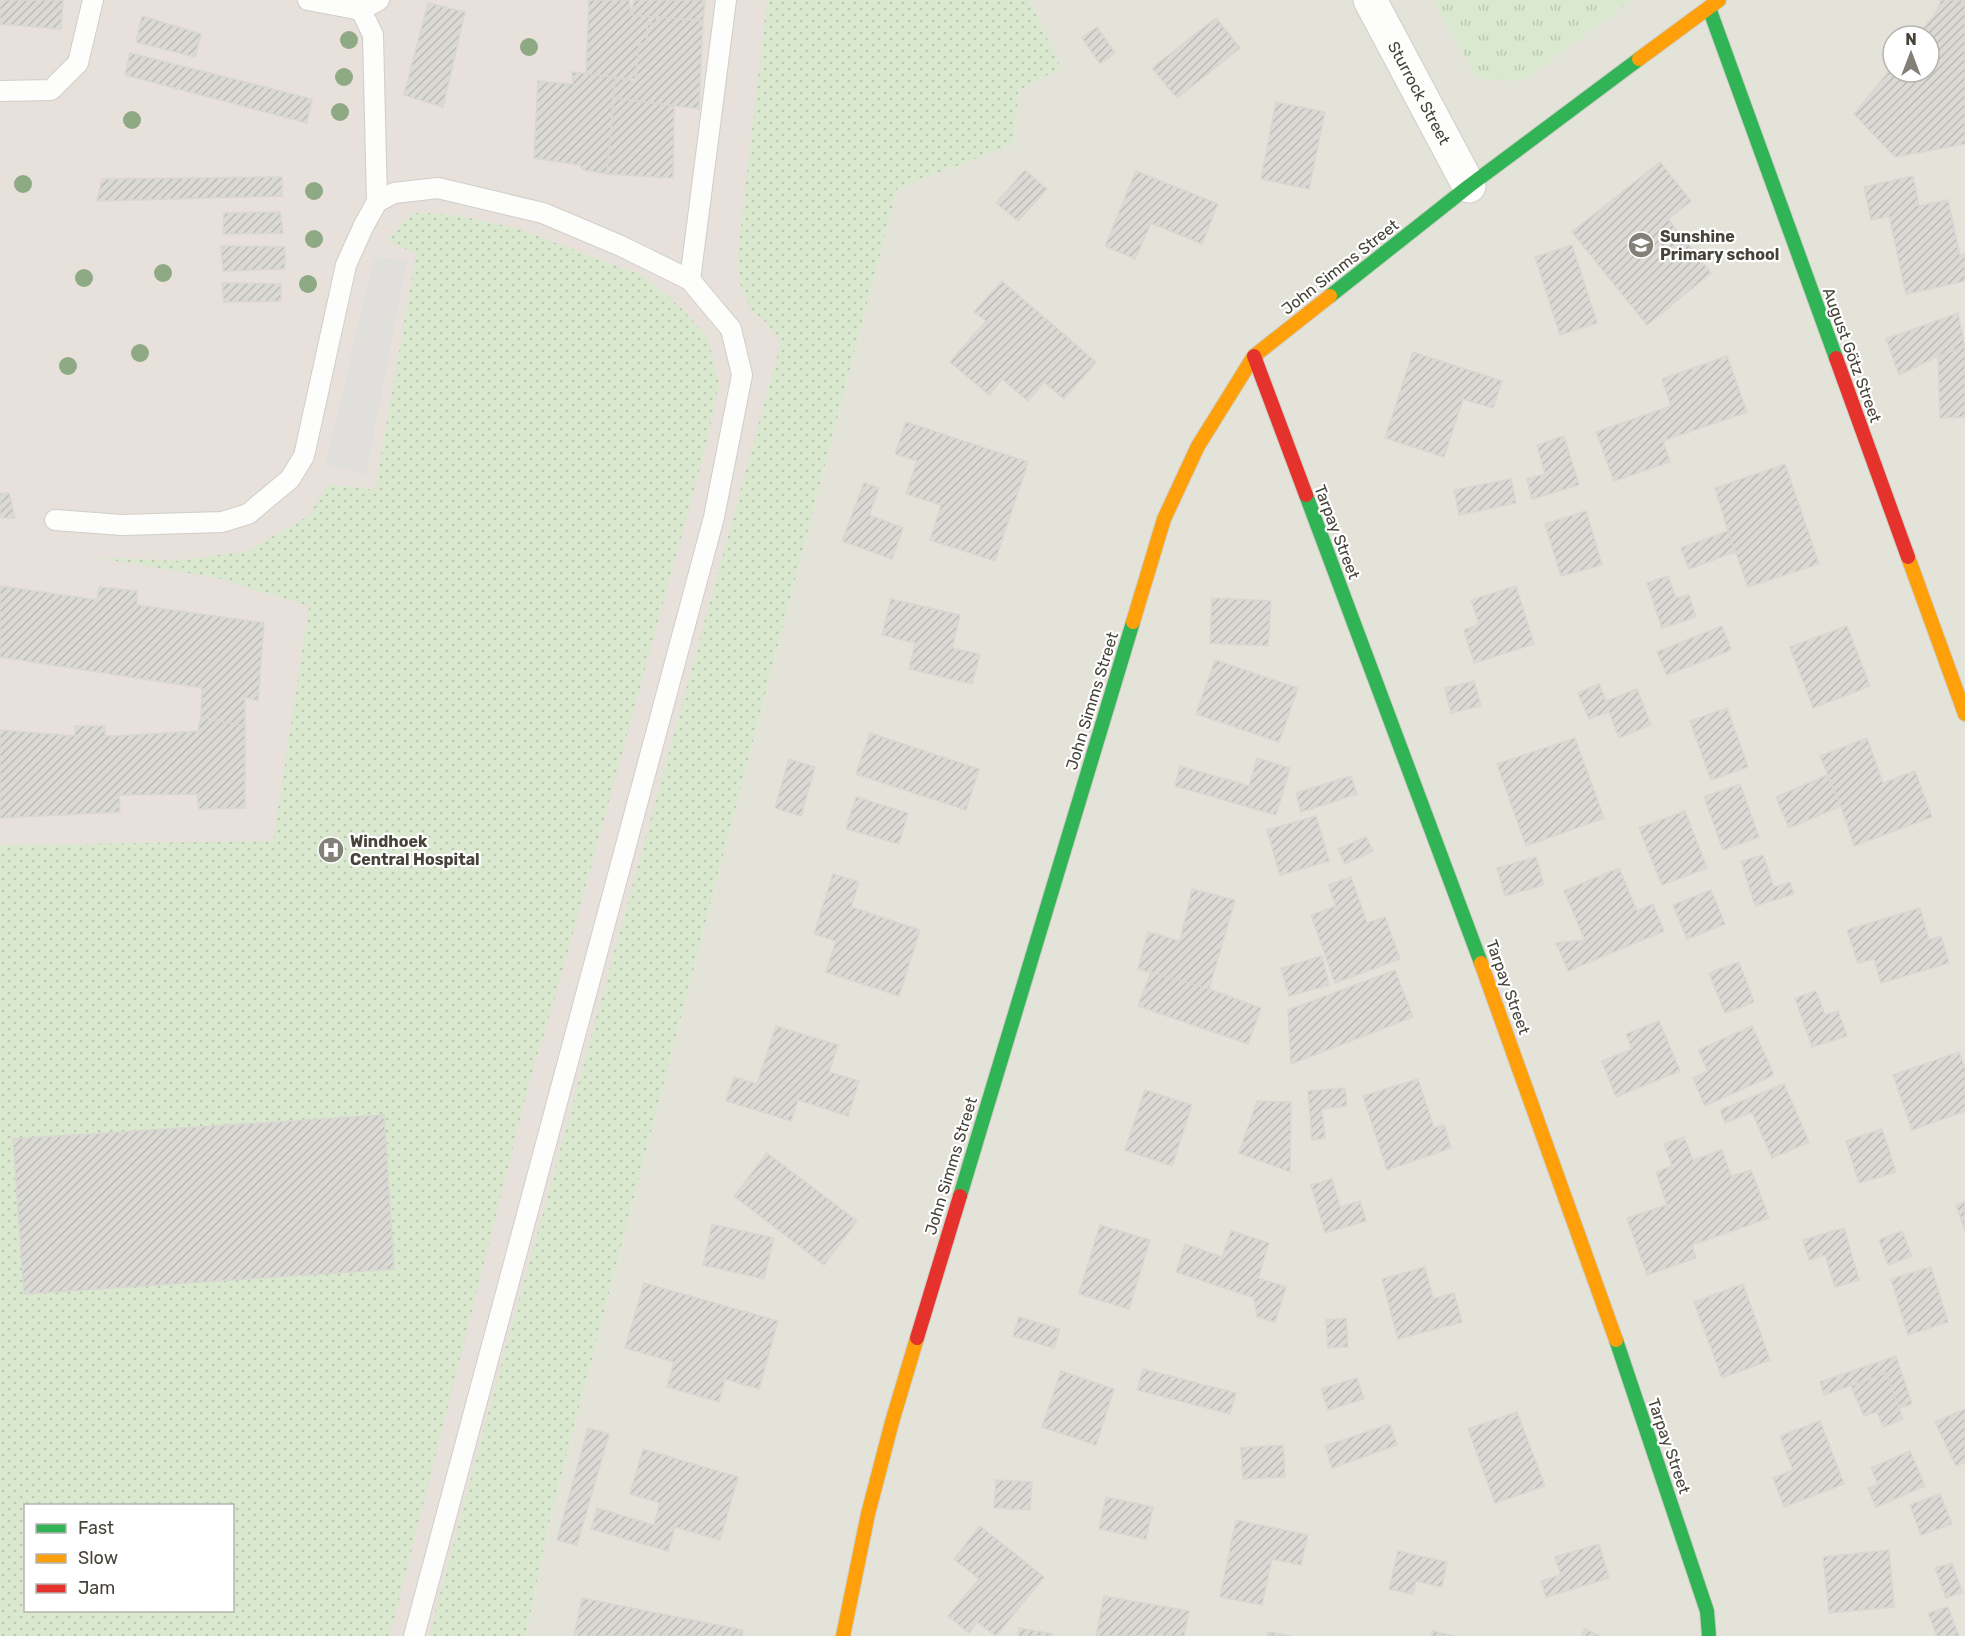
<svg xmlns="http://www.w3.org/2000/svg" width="1965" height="1636" font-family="Rubik,sans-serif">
<defs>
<pattern id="grass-dots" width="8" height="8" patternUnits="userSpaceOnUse" patternTransform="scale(1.5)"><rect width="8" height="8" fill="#d9e8ce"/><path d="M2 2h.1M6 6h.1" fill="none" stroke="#bcc8b2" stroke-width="1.8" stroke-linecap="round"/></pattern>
<pattern id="park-tufts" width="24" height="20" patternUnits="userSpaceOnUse" patternTransform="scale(1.5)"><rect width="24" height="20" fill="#d9e8ce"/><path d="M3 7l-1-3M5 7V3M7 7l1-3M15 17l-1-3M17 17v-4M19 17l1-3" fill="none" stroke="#bcc8b2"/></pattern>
<pattern id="building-hatch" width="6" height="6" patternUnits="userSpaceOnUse" patternTransform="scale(1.5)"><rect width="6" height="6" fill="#dad9d4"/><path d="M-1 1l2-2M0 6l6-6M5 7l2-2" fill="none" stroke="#bcbbb7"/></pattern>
</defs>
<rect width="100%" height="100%" fill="#f1f0eb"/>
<path fill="#e4e3da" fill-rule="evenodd" d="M1029,0H1965V1636H526L548,1527L897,189L1013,144L1019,90L1060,68ZM1893,36H1929V72H1893Z"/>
<path fill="#e8e0da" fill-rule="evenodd" d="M0,0H816L841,194L445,1636H0ZM26,1506H232V1610H26Z"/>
<g fill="url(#grass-dots)" fill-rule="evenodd">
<path d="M767,0H1029L1061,68L1019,90L1013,144L897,189L548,1527L526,1636H429L490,1406L781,342L767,323L751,310L741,288L737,260Z"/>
<path d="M413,213H435L461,216L516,228L644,276L683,310L708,338L719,384L706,446L559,984L530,1080L390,1636H0V845L273,841L309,606L217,578L93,557L176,561L247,551L309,516L328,484L375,490L416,254L387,240ZM26,1506H232V1610H26Z"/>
</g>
<path fill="url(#park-tufts)" d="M1433,0H1632L1522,81L1477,78Z"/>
<path fill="#e0dfdb" d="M374,257L407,260L366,475L326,464Z"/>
<g fill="url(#building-hatch)" stroke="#d9d7d1" stroke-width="1.5">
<path d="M0,0H63L61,29L0,24Z"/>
<path d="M589,0H629L631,15L657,17V24H647V44H639L635,79L586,75Z"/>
<path d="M634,0H705L703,21L631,15Z"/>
<path d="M1941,0H1965V144L1895,157L1854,114L1893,66V72H1929V36H1917L1936,13Z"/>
<path d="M428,3L465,12L443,107L404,95Z"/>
<path d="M142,16L201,34L195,57L136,42Z"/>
<path d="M657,17L703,21L699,109L614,98L615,77L636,82L639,44H647V24H657Z"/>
<path d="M1216,18L1240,48L1177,98L1152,68Z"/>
<path d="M1097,27L1115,53L1100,64L1082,38Z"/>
<path d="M130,53L312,99L307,123L125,75Z"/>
<path d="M572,72L615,77L607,174L583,170L580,165L534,158L538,81L573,84Z"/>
<path d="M614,98L674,106L673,178L607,174Z"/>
<path d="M1276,102L1325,112L1309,189L1261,179Z"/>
<path d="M1660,162L1691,201L1668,219L1711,273L1647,325L1572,232Z"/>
<path d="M1025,170L1047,189L1018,221L996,203Z"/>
<path d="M1136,171L1218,204L1202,244L1151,223L1135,259L1105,246Z"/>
<path d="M1913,176L1919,206L1948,200L1960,256L1965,254V281L1906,294L1889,216L1871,220L1864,187Z"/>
<path d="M282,177V196L97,201L102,179Z"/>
<path d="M280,212L283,233L223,234L224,213Z"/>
<path d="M1572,245L1597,323L1560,335L1535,257Z"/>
<path d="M221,246L285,247V269L223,271Z"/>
<path d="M1002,281L1096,362L1064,399L1044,382L1028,401L1002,379L989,395L950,362L986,321L974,312Z"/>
<path d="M222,283L281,284V301L224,302Z"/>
<path d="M1958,313L1965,347L1938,356L1899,375L1886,339Z"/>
<path d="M1965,347V417L1940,418L1938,356Z"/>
<path d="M1413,352L1502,381L1493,408L1463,399L1444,457L1385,438Z"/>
<path d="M1727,356L1747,412L1663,441L1670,462L1614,481L1596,432L1671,406L1662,379Z"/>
<path d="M906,422L1028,462L995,561L930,540L941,505L906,494L917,461L895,454Z"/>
<path d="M1564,436L1579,485L1532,499L1527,479L1545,474L1537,445Z"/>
<path d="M1785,464L1819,564L1748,587L1728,531L1715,488Z"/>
<path d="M1511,479L1516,503L1459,515L1454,490Z"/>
<path d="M864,483L879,488L869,515L903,528L892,559L842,541Z"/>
<path d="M0,493H9L15,518H0Z"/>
<path d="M1586,511L1602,565L1561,576L1545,524Z"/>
<path d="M1728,531L1735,552L1689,569L1681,548Z"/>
<path d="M1668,576L1676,598L1689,595L1696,617L1662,628L1647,583Z"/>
<path d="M0,586L97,600L99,587L137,591V605L264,623L258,701L245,697V726L201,717L202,688L0,657Z"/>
<path d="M1516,586L1534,644L1474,663L1464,630L1479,624L1471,600Z"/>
<path d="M1212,598L1271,601L1268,646L1210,643Z"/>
<path d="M891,599L960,615L952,648L980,654L972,684L909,669L915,643L882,635Z"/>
<path d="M1722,626L1731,650L1667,675L1657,652Z"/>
<path d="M1847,626L1870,686L1813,708L1790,647Z"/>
<path d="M1215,660L1298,688L1279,742L1196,714Z"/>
<path d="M1474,681L1481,706L1451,713L1445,688Z"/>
<path d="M1599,684L1606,701L1637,689L1651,725L1619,738L1609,712L1589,719L1578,693Z"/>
<path d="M1727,708L1748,767L1711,780L1690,721Z"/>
<path d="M201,717L245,726V808L199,809L197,794L119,795L120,812L0,818V730L75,736V726H105V736H117L198,731Z"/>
<path d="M870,733L979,769L966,810L856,774Z"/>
<path d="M1575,738L1604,818L1526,846L1497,764Z"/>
<path d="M1867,738L1883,783L1915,771L1932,817L1854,846L1841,806L1820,756Z"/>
<path d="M1257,758L1290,768L1276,815L1175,786L1180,766L1249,786Z"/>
<path d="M789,759L815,767L801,816L775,808Z"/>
<path d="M1827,775L1841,806L1789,828L1776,797Z"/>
<path d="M1351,776L1357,794L1301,812L1296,793Z"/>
<path d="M1740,784L1759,837L1723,850L1704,797Z"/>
<path d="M856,797L908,813L899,844L846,829Z"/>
<path d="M1685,811L1707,868L1662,885L1639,828Z"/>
<path d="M1316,816L1329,861L1280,875L1267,830Z"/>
<path d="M1366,837L1373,851L1345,864L1338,849Z"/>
<path d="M1763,855L1774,887L1790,882L1794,894L1755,906L1741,861Z"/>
<path d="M1536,857L1544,885L1505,896L1497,868Z"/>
<path d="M1619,868L1637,911L1653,904L1664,931L1568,971L1556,943L1585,940L1564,891Z"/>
<path d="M833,874L859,882L851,907L920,930L899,996L826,972L836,941L814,934Z"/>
<path d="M1351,877L1367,923L1385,917L1400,959L1335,983L1311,915L1336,906L1328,885Z"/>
<path d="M1192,889L1235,900L1209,989L1138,969L1148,932L1180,941Z"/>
<path d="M1711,890L1725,924L1687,939L1673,905Z"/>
<path d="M1920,908L1929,940L1941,936L1949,963L1881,983L1874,959L1858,963L1847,930Z"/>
<path d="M1322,956L1329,985L1289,996L1281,968Z"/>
<path d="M1739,962L1754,1002L1725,1013L1709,973Z"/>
<path d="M1395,970L1413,1017L1291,1064L1288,1010Z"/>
<path d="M1151,972L1209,989L1261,1008L1248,1044L1138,1006Z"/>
<path d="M1816,991L1825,1015L1838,1011L1847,1036L1812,1047L1795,998Z"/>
<path d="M1659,1021L1680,1071L1616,1097L1602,1061L1632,1049L1626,1034Z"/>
<path d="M776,1026L838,1045L829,1072L859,1081L848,1116L798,1100L791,1121L726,1101L734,1077L757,1084Z"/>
<path d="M1752,1026L1774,1075L1705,1106L1693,1078L1708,1071L1698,1050Z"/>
<path d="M1959,1052L1965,1068V1111L1912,1130L1893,1075Z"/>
<path d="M1418,1079L1434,1128L1444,1125L1451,1148L1387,1170L1363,1096Z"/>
<path d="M1784,1084L1809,1142L1772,1158L1752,1112L1725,1123L1720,1110Z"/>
<path d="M1345,1088L1347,1106L1322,1109L1325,1138L1312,1140L1308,1091Z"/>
<path d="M1145,1090L1192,1105L1172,1166L1125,1150Z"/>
<path d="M1257,1101L1291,1102L1290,1172L1239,1153Z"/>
<path d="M384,1115L394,1269L24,1294L13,1139Z"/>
<path d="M1882,1129L1896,1172L1859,1183L1846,1141Z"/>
<path d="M1684,1137L1693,1160L1722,1150L1731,1176L1751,1170L1769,1218L1692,1245L1696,1258L1647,1275L1627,1218L1667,1205L1656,1172L1672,1166L1664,1144Z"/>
<path d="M767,1153L857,1221L824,1265L734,1196Z"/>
<path d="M1332,1179L1340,1207L1360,1201L1366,1221L1325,1233L1311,1185Z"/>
<path d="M1965,1202V1231L1956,1205Z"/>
<path d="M712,1224L774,1238L764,1279L703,1265Z"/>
<path d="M1100,1225L1150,1240L1129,1309L1079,1294Z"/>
<path d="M1844,1228L1859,1280L1835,1287L1825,1255L1809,1260L1803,1240Z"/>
<path d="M1231,1231L1269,1243L1258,1278L1286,1287L1275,1322L1257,1317L1254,1298L1176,1272L1185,1244L1222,1257Z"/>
<path d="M1902,1231L1912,1256L1888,1265L1879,1240Z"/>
<path d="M1425,1267L1433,1299L1454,1293L1462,1322L1398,1339L1382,1279Z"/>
<path d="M1931,1267L1948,1322L1908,1335L1891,1279Z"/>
<path d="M644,1283L778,1321L759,1389L725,1379L719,1402L667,1387L674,1362L625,1348Z"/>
<path d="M1743,1284L1770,1360L1722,1378L1694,1302Z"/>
<path d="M1019,1317L1060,1329L1054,1348L1013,1336Z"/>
<path d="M1346,1318L1348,1347L1328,1348L1326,1320Z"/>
<path d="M1896,1356L1912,1404L1899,1408L1886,1373L1824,1395L1820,1382Z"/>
<path d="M1143,1369L1236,1393L1230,1414L1137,1390Z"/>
<path d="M1061,1371L1114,1389L1096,1445L1042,1427Z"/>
<path d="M1886,1373L1903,1419L1883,1427L1877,1412L1864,1416L1851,1386Z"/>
<path d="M1357,1378L1364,1399L1328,1410L1321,1389Z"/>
<path d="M1965,1409V1462L1956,1466L1935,1422Z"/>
<path d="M1517,1412L1545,1486L1495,1503L1468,1429Z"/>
<path d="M1820,1421L1844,1484L1784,1507L1773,1478L1793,1470L1780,1436Z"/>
<path d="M1390,1424L1397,1445L1332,1468L1325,1446Z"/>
<path d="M588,1428L609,1434L577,1545L557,1540Z"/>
<path d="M1283,1445L1285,1477L1243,1479L1241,1448Z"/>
<path d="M643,1449L738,1477L720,1540L675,1527L668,1551L591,1529L597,1508L654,1525L660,1503L630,1494Z"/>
<path d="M1910,1451L1925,1486L1876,1507L1868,1488L1878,1484L1871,1468Z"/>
<path d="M996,1480L1032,1482L1030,1510L994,1508Z"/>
<path d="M1940,1494L1952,1524L1921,1535L1910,1505Z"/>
<path d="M1106,1497L1153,1507L1146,1539L1099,1529Z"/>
<path d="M1236,1520L1308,1535L1301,1565L1272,1559L1262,1605L1220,1597Z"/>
<path d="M980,1526L1044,1577L996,1636L977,1622L969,1633L948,1616L979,1579L954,1559Z"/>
<path d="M1599,1544L1609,1578L1546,1597L1541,1581L1561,1575L1555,1557Z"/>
<path d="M1889,1550L1894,1607L1829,1613L1823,1557Z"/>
<path d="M1398,1551L1447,1562L1442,1587L1416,1581L1413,1594L1389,1589Z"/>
<path d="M1952,1563L1962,1592L1946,1598L1935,1568Z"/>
<path d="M1104,1596L1189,1611L1184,1636H1096Z"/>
<path d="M582,1598L743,1630L742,1636H574Z"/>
<path d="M1948,1607L1959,1636H1937L1928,1613Z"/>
<path d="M1019,1628L1052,1634V1636H1018Z"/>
<path d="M1585,1629L1600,1636H1581Z"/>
<path d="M1432,1631L1455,1636H1431Z"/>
<path d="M1268,1632L1291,1636H1267Z"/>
</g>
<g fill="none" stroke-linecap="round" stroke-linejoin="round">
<defs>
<g id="lane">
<path d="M308,0L361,10L379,0"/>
<path d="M361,10L373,35L377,202"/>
<path d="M0,91L51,90L78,63L93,0"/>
<path d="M690,280L726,0"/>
<path d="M55,520L122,525L222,522L248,514L290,479L304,456L346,265L364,225L377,202L394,193L438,188L543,213L621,246L690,280L731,329L742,375L714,517L414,1636"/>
</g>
<path id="street" d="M1370,0L1469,186"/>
<g id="fast">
<path d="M1709,8L1836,358"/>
<path d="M1330,296L1469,186L1639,59"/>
<path d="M1306,495L1481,963"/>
<path d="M960,1196L1133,622"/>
<path d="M1616,1340L1707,1611L1709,1636"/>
</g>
<g id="slow">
<path d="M1639,59L1719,0"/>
<path d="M1908,557L1965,714"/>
<path d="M1133,622L1164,519L1198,446L1254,356L1330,296"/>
<path d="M1481,963L1616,1340"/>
<path d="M843,1636L868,1514L892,1422L917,1338"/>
</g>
<g id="jam">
<path d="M1254,356L1306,495"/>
<path d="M1836,358L1908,557"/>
<path d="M917,1338L960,1196"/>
</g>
</defs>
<use href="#lane" stroke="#cfcec9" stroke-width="22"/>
<use href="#street" stroke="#cfcec9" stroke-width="35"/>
<use href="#fast" stroke="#cfcec4" stroke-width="16"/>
<use href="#slow" stroke="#cfcec4" stroke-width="16"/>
<use href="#jam" stroke="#cfcec4" stroke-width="16"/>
<use href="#lane" stroke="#fdfdfc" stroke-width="20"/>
<use href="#street" stroke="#fdfdfc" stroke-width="33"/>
<use href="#fast" stroke="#30b455" stroke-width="14"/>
<use href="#slow" stroke="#ff9f0a" stroke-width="14"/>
<use href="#jam" stroke="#e5322d" stroke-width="14"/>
</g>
<g fill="#8daa85">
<circle cx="349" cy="40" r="9"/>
<circle cx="529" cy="47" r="9"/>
<circle cx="344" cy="77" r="9"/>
<circle cx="340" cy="112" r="9"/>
<circle cx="132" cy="120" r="9"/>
<circle cx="23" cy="184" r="9"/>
<circle cx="314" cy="191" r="9"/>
<circle cx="314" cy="239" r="9"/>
<circle cx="163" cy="273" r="9"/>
<circle cx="84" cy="278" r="9"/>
<circle cx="308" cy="284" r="9"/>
<circle cx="140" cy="353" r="9"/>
<circle cx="68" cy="366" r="9"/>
</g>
<defs>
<symbol id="school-disc" viewBox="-11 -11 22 22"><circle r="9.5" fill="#828077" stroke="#fff"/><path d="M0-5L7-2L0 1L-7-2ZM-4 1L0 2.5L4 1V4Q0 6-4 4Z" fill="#fff"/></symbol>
<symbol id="hospital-disc" viewBox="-11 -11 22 22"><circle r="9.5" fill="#828077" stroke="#fff"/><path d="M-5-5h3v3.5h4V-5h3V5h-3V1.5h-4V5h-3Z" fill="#fff"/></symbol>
</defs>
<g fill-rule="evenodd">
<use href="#school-disc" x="1626" y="230" width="30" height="30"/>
<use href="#hospital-disc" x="316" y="835" width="30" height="30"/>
</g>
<g text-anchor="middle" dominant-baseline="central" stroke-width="4.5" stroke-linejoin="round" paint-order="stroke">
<g font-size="16" fill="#464338" stroke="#fff">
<text transform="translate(1419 93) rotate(62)">Sturrock Street</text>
<text transform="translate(1340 267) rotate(-38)">John Simms Street</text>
<text transform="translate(1852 355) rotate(70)">August Götz Street</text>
<text transform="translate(1337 532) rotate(69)">Tarpay Street</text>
<text transform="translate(1092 701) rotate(-73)">John Simms Street</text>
<text transform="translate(1508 987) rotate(70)">Tarpay Street</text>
<text transform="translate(951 1166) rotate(-73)">John Simms Street</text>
<text transform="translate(1669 1446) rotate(71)">Tarpay Street</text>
</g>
<g font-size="16" font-weight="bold" fill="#464338" stroke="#fff" text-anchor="start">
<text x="1660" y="236">Sunshine<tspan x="1660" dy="18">Primary school</tspan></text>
<text x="350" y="841">Windhoek<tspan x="350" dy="18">Central Hospital</tspan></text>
</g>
</g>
<rect x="24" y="1504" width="210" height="108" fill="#ffffff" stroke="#b5b4af" stroke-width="1.5"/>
<rect x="36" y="1524" width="30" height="9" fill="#30b455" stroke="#b5b4af" stroke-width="1.5"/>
<text x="78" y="1534" font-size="18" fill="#464338">Fast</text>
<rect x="36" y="1554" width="30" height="9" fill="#ff9f0a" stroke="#b5b4af" stroke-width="1.5"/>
<text x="78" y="1564" font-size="18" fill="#464338">Slow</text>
<rect x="36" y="1584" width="30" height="9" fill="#e5322d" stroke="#b5b4af" stroke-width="1.5"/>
<text x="78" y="1594" font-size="18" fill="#464338">Jam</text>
<g transform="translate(1911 54)"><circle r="28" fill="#ffffff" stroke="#b5b4af" stroke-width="1.5"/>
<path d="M0-4.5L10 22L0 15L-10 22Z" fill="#828077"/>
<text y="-9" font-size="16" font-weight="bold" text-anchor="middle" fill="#464338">N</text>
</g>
</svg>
